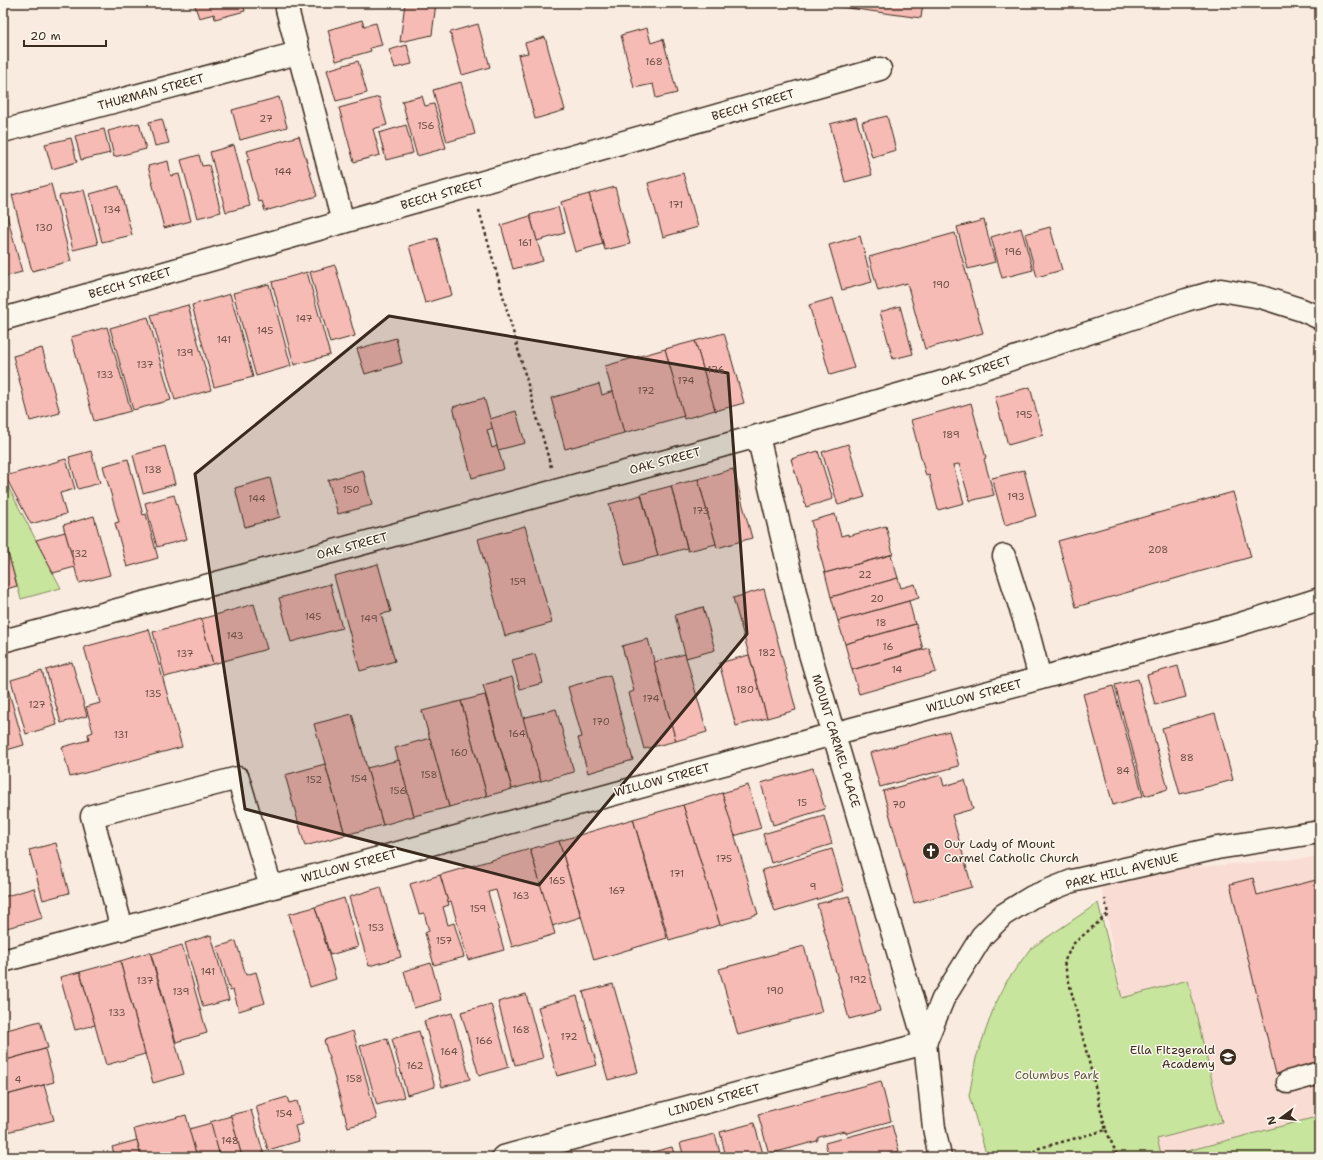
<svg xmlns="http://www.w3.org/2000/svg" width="1323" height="1160" font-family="'Shantell Sans',sans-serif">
<rect width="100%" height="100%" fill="#faebe1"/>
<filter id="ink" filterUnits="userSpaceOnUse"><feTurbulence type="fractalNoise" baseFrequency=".025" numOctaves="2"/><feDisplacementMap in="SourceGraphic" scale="8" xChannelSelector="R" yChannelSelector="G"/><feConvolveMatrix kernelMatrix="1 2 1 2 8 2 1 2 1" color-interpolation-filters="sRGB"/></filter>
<g filter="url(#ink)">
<path fill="#f9ddd4" d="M1320,857V1116L1162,1157L1122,999L1099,875Z"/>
<g fill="#c8e59d" stroke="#82885e">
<path d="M3,479H4L61,588L21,599L3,535Z"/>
<path d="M1098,903L1122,998L1188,980L1222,1122L1157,1139L1162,1157H987L969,1096L976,1058L994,1007L1007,981L1030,949Z"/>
<path d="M1320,1116V1157H1164Z"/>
</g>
<g fill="#f6bbb4" stroke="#3b2a1e">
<path d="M194,3H243L245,11L215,19L214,14L199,18Z"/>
<path d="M405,3H436L432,35L400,42Z"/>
<path d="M812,3H923L921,18Z"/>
<path d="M1260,3H1275V5L1260,7Z"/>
<path d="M362,20L364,26L376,23L382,45L370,48L371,51L336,61L328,30Z"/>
<path d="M478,24L490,67L462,75L450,32Z"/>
<path d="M647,28L651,43L663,39L677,93L656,98L653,84L634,88L621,35Z"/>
<path d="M545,37L565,110L535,119L518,55L528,53L525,43Z"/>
<path d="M407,45L412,64L395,68L389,50Z"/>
<path d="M3,53H5L9,98H3Z"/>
<path d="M358,61L367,93L336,101L327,70Z"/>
<path d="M461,82L475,134L447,142L433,90Z"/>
<path d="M422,96L425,106L434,104L446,148L417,156L402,101Z"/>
<path d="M279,97L287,127L240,140L232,110Z"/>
<path d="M379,97L387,125L373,129L380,155L354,162L339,108Z"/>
<path d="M887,116L896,150L872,157L862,122Z"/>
<path d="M856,117L872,175L845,182L830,124Z"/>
<path d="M162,119L169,143L155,146L149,122Z"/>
<path d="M139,123L146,149L114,157L108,131Z"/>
<path d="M406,125L413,153L386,160L379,133Z"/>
<path d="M104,129L110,153L81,160L75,136Z"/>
<path d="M299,136L317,196L265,211L262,201L259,202L247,160L250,159L247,151Z"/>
<path d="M71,138L77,162L52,169L45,144Z"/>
<path d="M234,145L250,206L226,212L210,152Z"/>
<path d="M199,155L202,166L209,165L221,212L197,218L181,160Z"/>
<path d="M168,161L171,176L179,174L191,221L164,228L148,166Z"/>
<path d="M683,173L698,227L663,237L648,183Z"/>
<path d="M51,184L71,261L32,271L12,195Z"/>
<path d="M119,186L132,235L102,242L90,194Z"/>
<path d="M615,187L630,244L605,250L589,194Z"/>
<path d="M84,190L98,244L73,250L59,196Z"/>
<path d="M589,194L603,244L575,252L561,202Z"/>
<path d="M3,200L22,272L3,277Z"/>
<path d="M558,207L565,233L537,241L530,215Z"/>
<path d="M530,216L543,261L513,269L501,225Z"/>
<path d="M984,220L995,262L968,269L957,227Z"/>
<path d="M1050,227L1062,270L1037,277L1025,234Z"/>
<path d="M1021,228L1033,270L1002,278L991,237Z"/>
<path d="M955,233L983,333L925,349L907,283L878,291L869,257Z"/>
<path d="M860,236L872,282L842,290L829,245Z"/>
<path d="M437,238L452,295L425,303L409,246Z"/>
<path d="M335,265L355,336L330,343L310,272Z"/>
<path d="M307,272L330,355L294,365L272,282Z"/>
<path d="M269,284L291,366L256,376L233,293Z"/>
<path d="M230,294L253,377L214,387L192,305Z"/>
<path d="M833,298L854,368L830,375L809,305Z"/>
<path d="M188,305L211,390L175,400L151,315Z"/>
<path d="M900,306L913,354L893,359L880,312Z"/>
<path d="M148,317L171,400L133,410L110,328Z"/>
<path d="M107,327L131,411L94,421L71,337Z"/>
<path d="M724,333L744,403L715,411L695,341Z"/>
<path d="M396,338L402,363L365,374L357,349Z"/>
<path d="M695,341L715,410L684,419L665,349Z"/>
<path d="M42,348L60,413L30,421L13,356Z"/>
<path d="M665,349L684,416L624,433L605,366Z"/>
<path d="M599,384L602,395L613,391L624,433L565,449L551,398Z"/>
<path d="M1030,387L1043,435L1008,445L995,397Z"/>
<path d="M484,398L493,428L487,430L492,448L497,446L504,469L472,478L453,407Z"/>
<path d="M971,403L986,458L984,459L994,495L970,501L959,464L953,465L964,503L938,510L929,475L926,476L911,420Z"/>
<path d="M516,411L525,443L498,450L490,419Z"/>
<path d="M848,444L865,497L838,505L822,452Z"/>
<path d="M165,446L175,484L143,493L133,455Z"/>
<path d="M91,451L100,483L78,489L69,457Z"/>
<path d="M818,451L833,499L806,507L791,459Z"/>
<path d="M66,459L75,489L60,493L66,514L31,524L5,476Z"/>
<path d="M128,459L143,515L146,514L158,558L127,567L115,523L119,522L103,466Z"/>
<path d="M733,469L752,538L717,548L698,479Z"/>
<path d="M363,470L372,505L338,514L328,480Z"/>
<path d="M1024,470L1036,516L1005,525L992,478Z"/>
<path d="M270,478L280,517L245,527L235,488Z"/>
<path d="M698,479L716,544L688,551L671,486Z"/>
<path d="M671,486L687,548L658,556L641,494Z"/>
<path d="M1233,492L1251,557L1076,607L1058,541Z"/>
<path d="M174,495L187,539L157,547L145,503Z"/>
<path d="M641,495L658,556L625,565L609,504Z"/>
<path d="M835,514L841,536L848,534V536L886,526L893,554L825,573L811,521Z"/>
<path d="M94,516L110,575L79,583L63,525Z"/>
<path d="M525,526L552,623L505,636L478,539Z"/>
<path d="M65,532L75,567L53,573L36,540Z"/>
<path d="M3,535L17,586L3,590Z"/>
<path d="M891,555L898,578L831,597L825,573Z"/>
<path d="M378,564L391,612L381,614L395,661L360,671L334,576Z"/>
<path d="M898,578L901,588L915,584L919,598L838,621L831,597Z"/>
<path d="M330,584L342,628L291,642L279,598Z"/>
<path d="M764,589L796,710L767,718L733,598Z"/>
<path d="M909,601L915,624L845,644L838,621Z"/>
<path d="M254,604L267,649L213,664L201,619Z"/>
<path d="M703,607L715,650L686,658L675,615Z"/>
<path d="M201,619L213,664L165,677L153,632Z"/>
<path d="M916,624L923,649L852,670L845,644Z"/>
<path d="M149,629L182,747L70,777L62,747L89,740L88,734L93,732L86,707L100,703L84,647Z"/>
<path d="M648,639L676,741L644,749L629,693L634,691L622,646Z"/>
<path d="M929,648L936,672L859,694L852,670Z"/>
<path d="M535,654L543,683L520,689L512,660Z"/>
<path d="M685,654L707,732L676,741L654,662Z"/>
<path d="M749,655L767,718L736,726L719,663Z"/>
<path d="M72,662L87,716L61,723L46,670Z"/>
<path d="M1178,666L1186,697L1155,705L1147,675Z"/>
<path d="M42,671L57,725L26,734L11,680Z"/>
<path d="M3,675H4L24,745L3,751Z"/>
<path d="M610,675L633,760L588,773L578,738L582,737L568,687Z"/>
<path d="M512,677L541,781L512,789L483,685Z"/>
<path d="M1138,679L1168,789L1145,796L1115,685Z"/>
<path d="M1113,686L1143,796L1113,805L1083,694Z"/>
<path d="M485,695L512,789L487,796L461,701Z"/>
<path d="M461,701L487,796L449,807L422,711Z"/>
<path d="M556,709L574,772L541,781L523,718Z"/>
<path d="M1215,713L1233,780L1180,794L1162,728Z"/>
<path d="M352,714L383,825L345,835L314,724Z"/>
<path d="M949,731L959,766L880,787L870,753Z"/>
<path d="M430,738L449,807L414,816L395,748Z"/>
<path d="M399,760L414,816L383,825L367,768Z"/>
<path d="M325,764L345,835L305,846L285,775Z"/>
<path d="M813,768L825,809L773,825L761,783Z"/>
<path d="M941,775L944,786L965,780L973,809L952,815L972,887L914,903L883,791Z"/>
<path d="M748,785L761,828L734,836L722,793Z"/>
<path d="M722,793L758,914L720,925L683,805Z"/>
<path d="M683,805L720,925L669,940L633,819Z"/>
<path d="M824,816L832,844L771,863L763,834Z"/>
<path d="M633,819L667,938L594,960L559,841Z"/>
<path d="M559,841L581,917L552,926L530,849Z"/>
<path d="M56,843L69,893L43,900L29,850Z"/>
<path d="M530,849L555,934L512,947L496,890L488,892L504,950L468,960L451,901L448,902L440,875Z"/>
<path d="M832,849L844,891L775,912L762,870Z"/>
<path d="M440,875L449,905L443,907L448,925L454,923L464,957L434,965L425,933L429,931L424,913L419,914L410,884Z"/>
<path d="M1253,878L1257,895L1320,879V1064L1276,1074L1230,884Z"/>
<path d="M381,887L401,957L369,966L349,897Z"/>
<path d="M34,888L43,918L3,929V897Z"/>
<path d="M849,896L880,1011L849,1019L817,904Z"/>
<path d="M344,898L358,947L330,955L315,907Z"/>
<path d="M315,907L336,979L310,987L289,914Z"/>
<path d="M211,935L229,1000L203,1007L185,943Z"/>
<path d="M236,941L246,975L256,972L265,1003L239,1011L233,990L230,991L217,947Z"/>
<path d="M182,945L207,1033L176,1042L151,954Z"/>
<path d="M804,946L822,1012L738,1035L719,969Z"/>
<path d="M150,952L184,1074L153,1083L120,961Z"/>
<path d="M120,961L145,1054L106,1065L80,972Z"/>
<path d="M431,963L441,1000L414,1008L404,971Z"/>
<path d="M80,972L95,1025L75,1030L60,977Z"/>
<path d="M613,984L638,1072L608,1080L583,992Z"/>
<path d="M526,994L543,1058L515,1065L498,1002Z"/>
<path d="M577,996L597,1065L557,1076L538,1007Z"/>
<path d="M491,1004L509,1067L479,1076L461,1012Z"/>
<path d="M452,1013L470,1079L442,1087L424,1021Z"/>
<path d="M40,1021L48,1048L3,1061V1031Z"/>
<path d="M353,1031L377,1119L348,1127L324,1040Z"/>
<path d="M419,1031L435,1087L407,1095L392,1039Z"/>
<path d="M387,1038L404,1097L377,1105L360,1046Z"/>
<path d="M45,1049L54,1082L3,1096V1061Z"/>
<path d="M881,1081L891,1121L847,1133L844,1131L819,1137L817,1141L769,1154L758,1114Z"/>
<path d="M44,1085L54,1120L3,1133V1096Z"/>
<path d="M287,1097L289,1103L297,1101L303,1124L295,1126L299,1141L268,1150L256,1106Z"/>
<path d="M251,1110L264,1155L258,1157H242L230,1115Z"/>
<path d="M186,1115L197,1157H141L134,1129Z"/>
<path d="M231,1116L242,1157H220L210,1122Z"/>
<path d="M211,1123L220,1157H197L189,1129Z"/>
<path d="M754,1123L764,1157H726L720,1132Z"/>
<path d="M892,1125L899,1151L878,1157H829L825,1143Z"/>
<path d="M715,1134L721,1157H684L680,1143Z"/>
<path d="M137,1140L141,1157H115L112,1147Z"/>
<path d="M672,1147L675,1157H637V1156Z"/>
</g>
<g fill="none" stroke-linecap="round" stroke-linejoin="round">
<defs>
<g id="minor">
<path d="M287,3V9L343,222"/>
<path d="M3,131L298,53"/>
<path d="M3,319L880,69"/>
<path d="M1004,556L1026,625L1040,678"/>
<path d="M3,641L758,436L949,380L1186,300L1221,290L1261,297L1302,310L1320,318"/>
<path d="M122,929L92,816L238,778L271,887"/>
<path d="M3,961L833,734L1234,626L1320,599"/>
<path d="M1288,1082L1320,1073"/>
<path d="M503,1157L925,1043L808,647L758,436"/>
<path d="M940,1157L934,1128L925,1043L943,999L982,936L1003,915L1032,897L1072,881L1217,848L1320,832"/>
</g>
</defs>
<use href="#minor" stroke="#3b2a1e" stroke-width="25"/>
<g stroke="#3b2a1e" stroke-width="2.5" stroke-dasharray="3 3" stroke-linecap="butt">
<path d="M479,210L551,467"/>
<path d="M1106,1130L1118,1157"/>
<path d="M1030,1157L1036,1149L1106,1130L1064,962L1073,944L1108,914L1105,899"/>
</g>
<use href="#minor" stroke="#fbf7ec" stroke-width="22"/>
</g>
</g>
<path fill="#3b2a1e" fill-opacity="0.2" stroke="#3b2a1e" stroke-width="3" stroke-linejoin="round" d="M389,316L728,373L747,634L539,885L245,809L195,474Z"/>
<defs>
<symbol id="church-disc" viewBox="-11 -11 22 22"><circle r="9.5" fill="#3b2a1e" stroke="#fbf7ec"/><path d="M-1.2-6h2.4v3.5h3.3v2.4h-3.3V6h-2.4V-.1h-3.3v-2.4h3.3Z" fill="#fff"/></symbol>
<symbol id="school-disc" viewBox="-11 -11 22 22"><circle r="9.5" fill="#3b2a1e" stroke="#fbf7ec"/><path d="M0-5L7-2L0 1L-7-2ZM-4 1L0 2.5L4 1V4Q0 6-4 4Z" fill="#fff"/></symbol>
</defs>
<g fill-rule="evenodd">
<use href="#church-disc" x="921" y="841" width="20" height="20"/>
<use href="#school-disc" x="1218" y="1047" width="20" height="20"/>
</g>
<g text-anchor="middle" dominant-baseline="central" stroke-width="3" stroke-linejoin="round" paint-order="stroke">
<g font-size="10" fill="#6a4e44">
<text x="654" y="61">168</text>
<text x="266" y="118">27</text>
<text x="426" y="125">156</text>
<text x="283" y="171">144</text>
<text x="676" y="204">171</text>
<text x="112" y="209">134</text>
<text x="44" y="227">130</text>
<text x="525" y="242">161</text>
<text x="1013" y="251">196</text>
<text x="941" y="284">190</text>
<text x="304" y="318">147</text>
<text x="265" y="330">145</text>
<text x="224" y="339">141</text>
<text x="185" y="352">139</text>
<text x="145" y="364">137</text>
<text x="716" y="369">176</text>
<text x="105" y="374">133</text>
<text x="686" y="380">174</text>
<text x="646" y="390">172</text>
<text x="1024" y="414">195</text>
<text x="951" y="434">189</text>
<text x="153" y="469">138</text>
<text x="351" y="489">150</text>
<text x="1016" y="496">193</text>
<text x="257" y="498">144</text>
<text x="701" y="510">173</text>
<text x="1158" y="549">208</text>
<text x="79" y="553">132</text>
<text x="865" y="574">22</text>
<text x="518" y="581">159</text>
<text x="877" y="598">20</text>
<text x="313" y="616">145</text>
<text x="369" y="618">149</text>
<text x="881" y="622">18</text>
<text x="235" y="635">143</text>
<text x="888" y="646">16</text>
<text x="767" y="652">182</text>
<text x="185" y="653">137</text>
<text x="897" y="669">14</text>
<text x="745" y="689">180</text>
<text x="153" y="693">135</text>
<text x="651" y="698">174</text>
<text x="37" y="704">127</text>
<text x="601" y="721">170</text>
<text x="517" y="733">164</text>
<text x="121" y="734">131</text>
<text x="459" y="752">160</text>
<text x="1187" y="757">88</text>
<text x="1123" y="770">84</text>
<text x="429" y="774">158</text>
<text x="359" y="778">154</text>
<text x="314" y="779">152</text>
<text x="398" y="790">156</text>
<text x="802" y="802">15</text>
<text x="899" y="804">70</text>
<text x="724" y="858">175</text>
<text x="677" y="873">171</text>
<text x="557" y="880">165</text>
<text x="813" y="886">9</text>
<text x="617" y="890">167</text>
<text x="521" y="895">163</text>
<text x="478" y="908">159</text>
<text x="376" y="927">153</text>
<text x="444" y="940">157</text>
<text x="208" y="971">141</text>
<text x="858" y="979">192</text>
<text x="145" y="980">137</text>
<text x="775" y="990">190</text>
<text x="181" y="991">139</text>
<text x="117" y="1012">133</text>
<text x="521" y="1029">168</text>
<text x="569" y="1036">172</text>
<text x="484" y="1040">166</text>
<text x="449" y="1051">164</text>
<text x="415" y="1065">162</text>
<text x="354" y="1078">158</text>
<text x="18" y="1079">4</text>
<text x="284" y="1113">154</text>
<text x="230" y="1140">148</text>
</g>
<g font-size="12" fill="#3b2a1e" stroke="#fbf7ec">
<text transform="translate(151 92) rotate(-15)">THURMAN STREET</text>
<text transform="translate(753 105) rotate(-16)">BEECH STREET</text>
<text transform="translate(442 194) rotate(-16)">BEECH STREET</text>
<text transform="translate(130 283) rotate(-16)">BEECH STREET</text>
<text transform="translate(976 371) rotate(-18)">OAK STREET</text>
<text transform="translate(665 461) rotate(-15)">OAK STREET</text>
<text transform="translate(352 546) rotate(-15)">OAK STREET</text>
<text transform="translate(974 696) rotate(-15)">WILLOW STREET</text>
<text transform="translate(836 741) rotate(73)">MOUNT CARMEL PLACE</text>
<text transform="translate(662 780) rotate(-15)">WILLOW STREET</text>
<text transform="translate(349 866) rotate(-15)">WILLOW STREET</text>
<text transform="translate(1122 871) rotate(-14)">PARK HILL AVENUE</text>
<text transform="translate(714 1100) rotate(-15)">LINDEN STREET</text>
</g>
<g font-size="12" fill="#3b2a1e" stroke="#fbf7ec" text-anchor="start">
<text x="944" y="844">Our Lady of Mount<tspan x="944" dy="14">Carmel Catholic Church</tspan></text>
<text x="1215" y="1050" text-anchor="end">Ella Fitzgerald<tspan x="1215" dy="14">Academy</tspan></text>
</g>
<g font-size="12" fill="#5e593e" stroke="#fbf7ec">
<text x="1057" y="1075">Columbus Park</text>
</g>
</g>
<rect width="1323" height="1160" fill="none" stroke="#fbf7ec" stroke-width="16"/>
<rect x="8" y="8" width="1307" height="1144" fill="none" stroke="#3b2a1e" stroke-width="1.5" filter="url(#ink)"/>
<g transform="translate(1281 1118) rotate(255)" stroke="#fbf7ec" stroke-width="3" paint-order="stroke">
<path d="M0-3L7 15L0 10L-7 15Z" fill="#3b2a1e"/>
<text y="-6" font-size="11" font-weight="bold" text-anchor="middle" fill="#3b2a1e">N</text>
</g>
<path d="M24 40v6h82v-6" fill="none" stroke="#3b2a1e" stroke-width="2"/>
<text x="30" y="40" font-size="12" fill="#3b2a1e" stroke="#fbf7ec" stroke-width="3" paint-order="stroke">20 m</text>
</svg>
